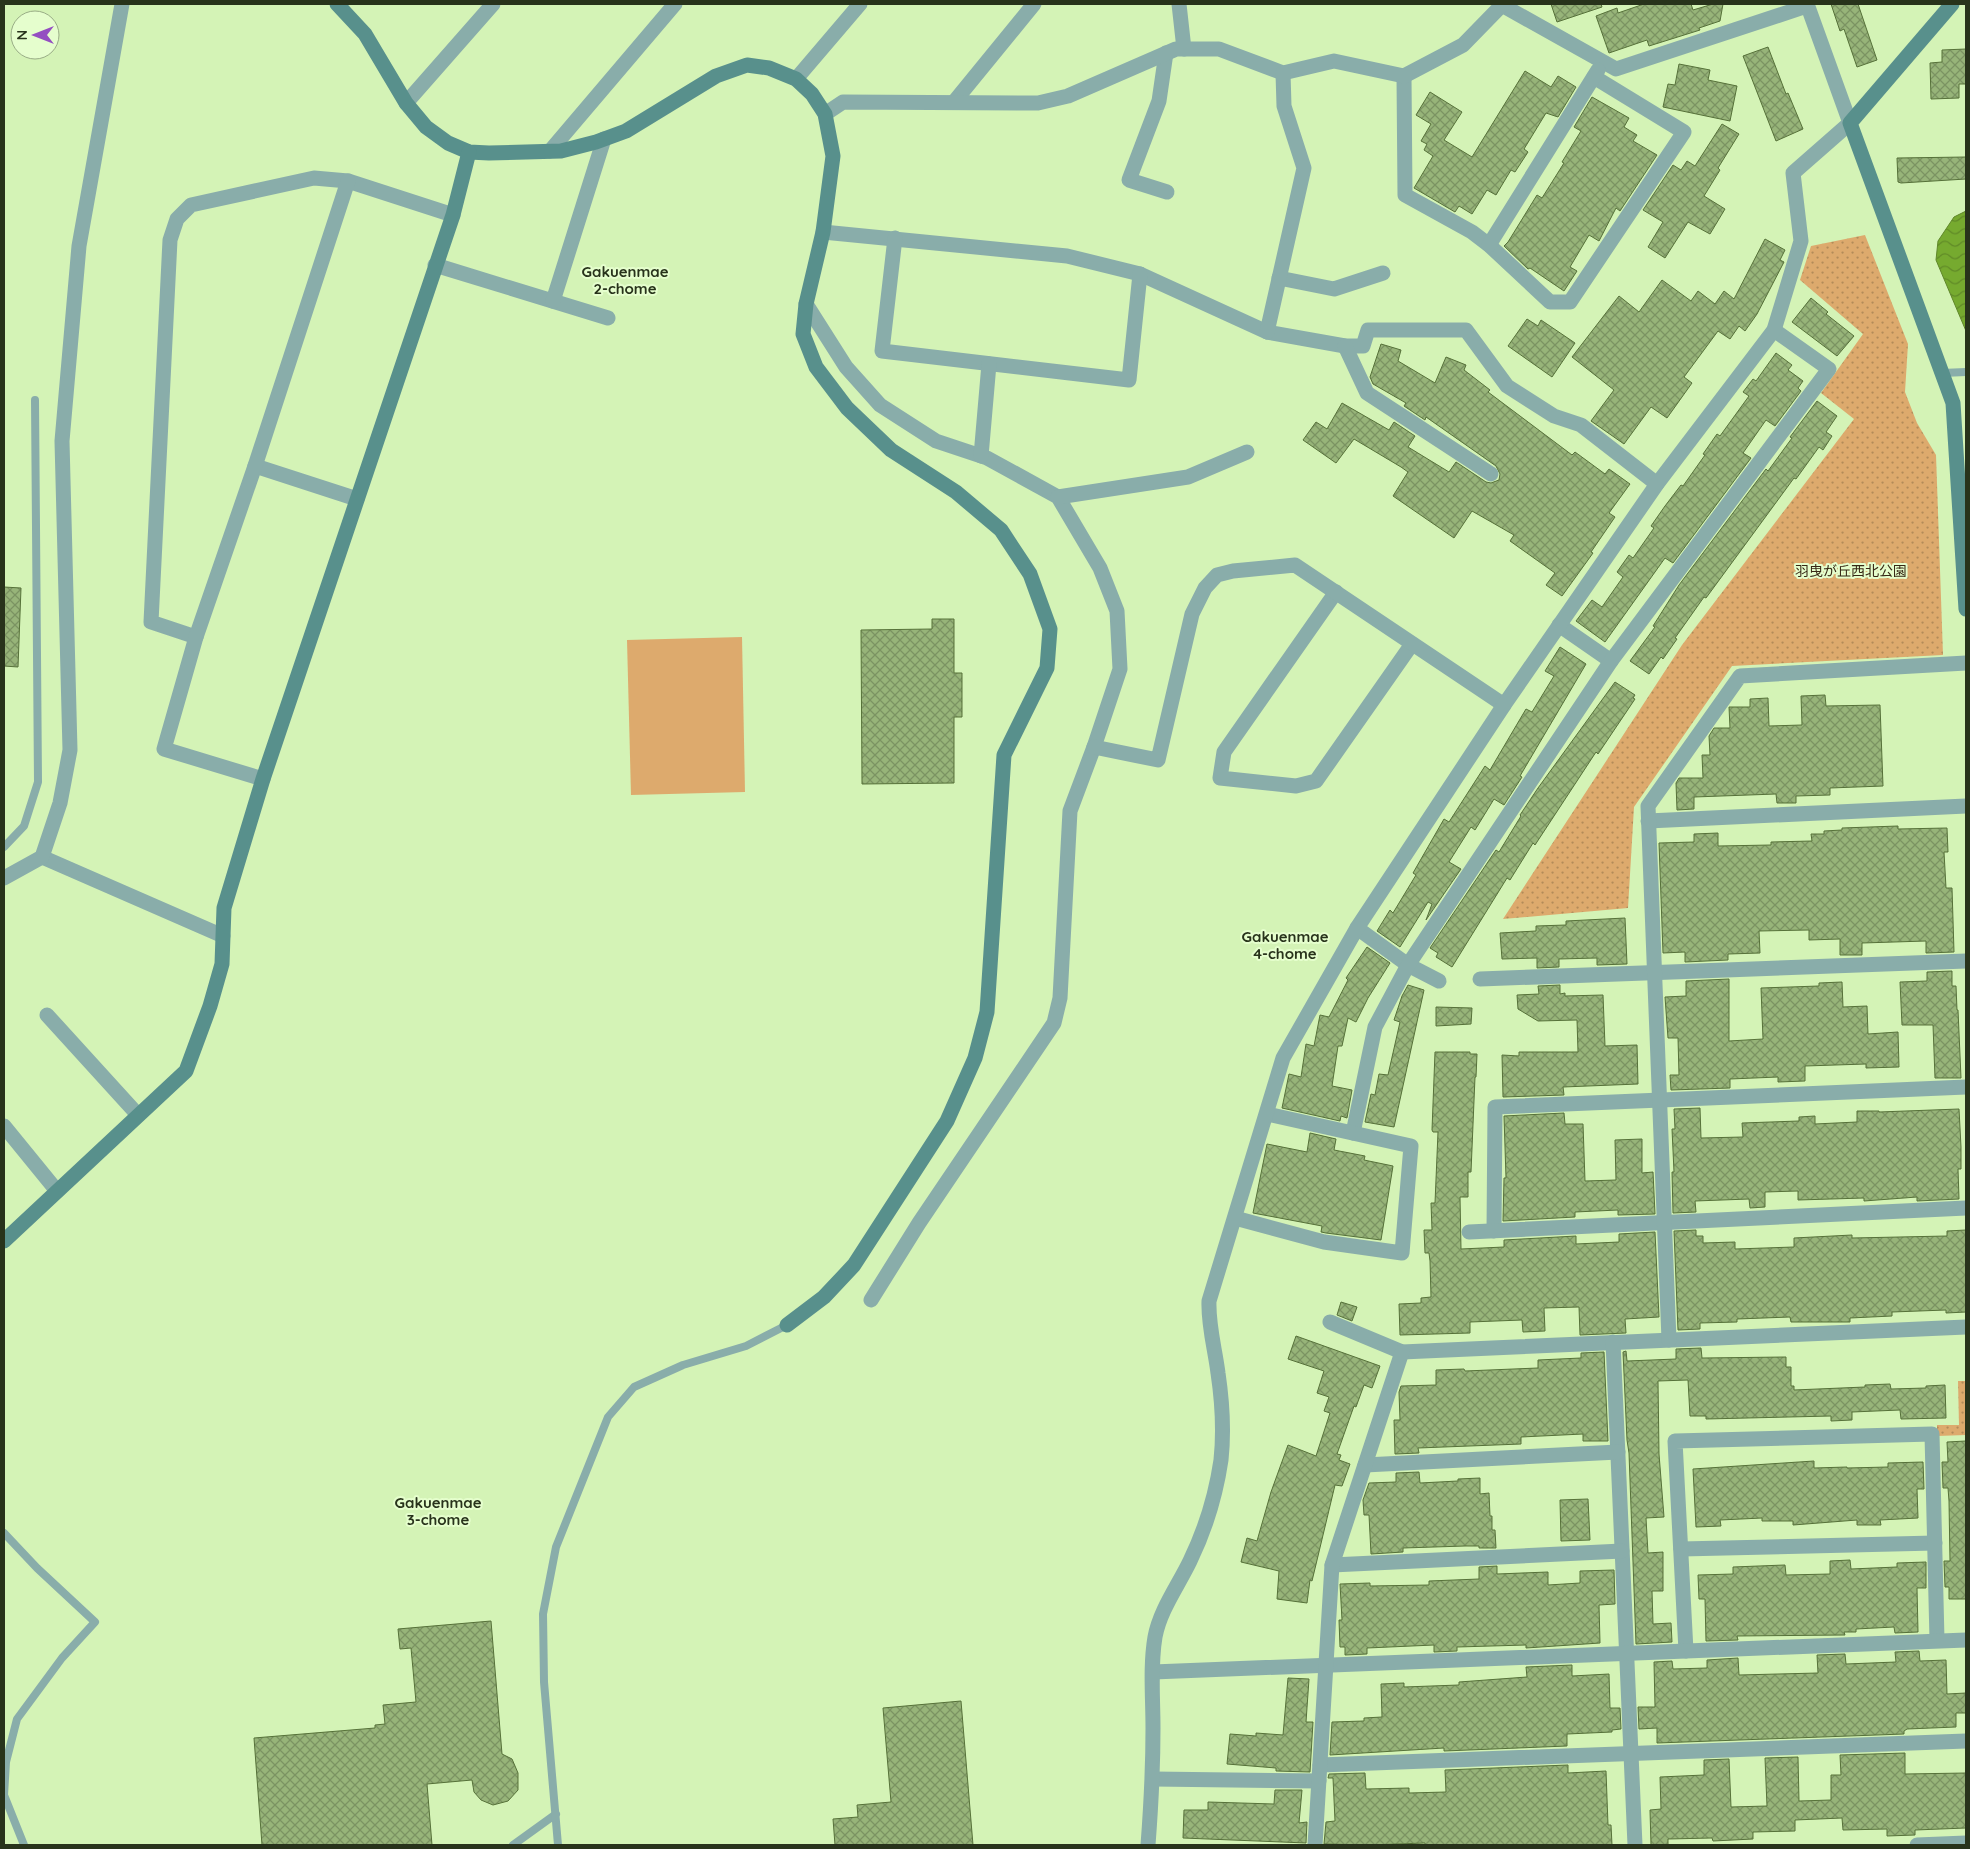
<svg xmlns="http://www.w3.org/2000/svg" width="1970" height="1849" font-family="Quicksand,'Noto Sans JP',sans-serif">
<defs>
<pattern id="park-dots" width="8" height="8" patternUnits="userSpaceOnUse" patternTransform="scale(1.25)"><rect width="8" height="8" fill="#ddaa6d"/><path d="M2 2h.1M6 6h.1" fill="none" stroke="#b38b59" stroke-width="1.8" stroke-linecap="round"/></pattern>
<pattern id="water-waves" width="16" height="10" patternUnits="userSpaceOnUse" patternTransform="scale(1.25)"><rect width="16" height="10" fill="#76aa2f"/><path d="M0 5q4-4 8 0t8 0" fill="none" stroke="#618b27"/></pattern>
<pattern id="building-cross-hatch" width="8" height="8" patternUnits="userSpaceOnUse" patternTransform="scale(1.25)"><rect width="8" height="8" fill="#97b479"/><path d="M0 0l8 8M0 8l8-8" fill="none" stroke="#7b9362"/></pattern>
</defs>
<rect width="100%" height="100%" fill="#d4f3b6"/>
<path fill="#ddaa6d" d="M742,637L745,792L631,795L627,640Z"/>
<g fill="url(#park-dots)">
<path d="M1865,235L1908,344L1905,392L1917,423L1936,455L1943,655L1732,666L1634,807L1628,908L1503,919L1682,645L1854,419L1821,393L1863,334L1800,280L1811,246Z"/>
<path d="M1958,1381H1966V1435L1937,1436V1425H1959Z"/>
</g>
<path fill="url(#water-waves)" stroke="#5f8629" d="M1966,211V331L1936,260L1938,241L1954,217Z"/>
<g fill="url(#building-cross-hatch)" stroke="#567139">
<path d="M1551,4H1601L1602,7L1557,22Z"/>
<path d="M1644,4H1691L1693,10L1713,4H1723L1720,21L1699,28L1700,30L1649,46L1647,40L1609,53L1596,16L1617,8L1618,13Z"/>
<path d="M1831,4H1858L1877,60L1857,67L1844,29L1840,31Z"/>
<path d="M1768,47L1786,94L1788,93L1803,129L1776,141L1743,56Z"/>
<path d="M1966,49V84H1959V98L1931,99L1930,63L1942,62V50Z"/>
<path d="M1679,64L1710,70L1708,80L1737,86L1730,121L1663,107L1668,84L1675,85Z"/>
<path d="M1525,71L1551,87L1558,76L1576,87L1558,117L1546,113L1524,149L1528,152L1515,172L1511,170L1496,195L1487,190L1472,214L1459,206L1455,212L1414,188L1433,156L1424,150L1427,144L1421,141L1431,124L1416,115L1430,92L1462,112L1444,140L1472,157Z"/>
<path d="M1592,97L1629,118L1624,127L1637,135L1633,141L1657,155L1620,211L1616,208L1599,241L1589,235L1570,267L1577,271L1564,291L1530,268L1528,269L1504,246L1508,242L1537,195L1542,198L1564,163L1562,162L1581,131L1574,127Z"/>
<path d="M1722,124L1739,134L1718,168L1720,170L1704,196L1725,209L1710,234L1688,222L1665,258L1648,247L1663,222L1643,210L1673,165L1681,170L1687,161L1695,166Z"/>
<path d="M1966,157V179L1901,183L1898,182L1897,158Z"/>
<path d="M1765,239L1785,250L1780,260L1784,262L1757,314L1745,331L1739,326L1730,339L1718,331L1684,377L1692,383L1667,418L1651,407L1624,444L1591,421L1614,390L1572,357L1619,296L1639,312L1662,280L1691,301L1698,291L1715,304L1724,291L1734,299Z"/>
<path d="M1811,298L1828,312L1826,314L1854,336L1837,356L1792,322Z"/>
<path d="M1527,319L1538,326L1541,320L1575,343L1552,377L1508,346Z"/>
<path d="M1381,344L1401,350L1398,361L1435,383L1446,357L1466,365L1464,370L1490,390L1488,392L1572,455L1575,452L1605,474L1609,469L1630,484L1609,513L1615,517L1591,552L1593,553L1562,596L1546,585L1555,573L1510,541L1514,535L1472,511L1454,538L1393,496L1408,472L1401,467L1354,439L1336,463L1303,440L1316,422L1327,429L1342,403L1389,430L1394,422L1415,436L1408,447L1449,472L1456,462L1486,482L1491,483L1499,480L1500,474L1496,466L1426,417L1425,420L1404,406L1406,403L1373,384L1370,377Z"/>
<path d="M1776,353L1792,365L1788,370L1803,381L1798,388L1801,391L1775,426L1766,420L1743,453L1751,458L1673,563L1665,558L1605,642L1576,621L1592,600L1602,607L1623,577L1617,572L1629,555L1633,558L1654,528L1651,526L1665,506L1681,485L1683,486L1705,455L1703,454L1717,434L1720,436L1749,396L1743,392L1753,379L1756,381Z"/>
<path d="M1817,401L1837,416L1826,432L1832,436L1823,450L1819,447L1796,479L1794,478L1706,598L1704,597L1675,638L1677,639L1663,659L1661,657L1649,674L1630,661L1655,627L1653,626L1679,585L1766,469L1768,471L1792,438L1790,437Z"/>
<path d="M4,587L21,588L18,667L4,666Z"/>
<path d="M932,619H954V673H962V717H954V783L862,784L861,630L932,629Z"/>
<path d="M1560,647L1586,664L1520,776L1522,777L1504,805L1494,799L1475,830L1471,827L1449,862L1461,869L1426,920L1432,904L1428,902L1400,947L1377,931L1390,910L1393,913L1416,875L1413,873L1444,819L1449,822L1485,766L1490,770L1526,709L1532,712L1554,676L1545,671Z"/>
<path d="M1615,682L1635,695L1633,698L1635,699L1598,754L1596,752L1535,845L1533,843L1510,880L1507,878L1452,967L1436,957L1438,953L1430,948L1496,850L1499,852L1521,816L1520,815L1538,788Z"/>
<path d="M1825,695L1826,706L1880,705L1883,786L1830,788V795L1796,796V803H1777L1776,794L1694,797V809L1677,810L1676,783L1679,778H1703L1702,755H1710L1709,736L1714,728H1730L1729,707H1750V699L1768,698L1769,726L1802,725L1801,696Z"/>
<path d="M1898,826V829L1947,828L1948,852H1944L1946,888H1952L1954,952L1926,953V941L1862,943V955H1840V939L1809,940V930L1759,931L1760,953L1728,954V960L1685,962V952L1663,953L1659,843L1694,842V834L1718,833V846L1771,845V842L1812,841L1811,834H1824V831L1842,830V828Z"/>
<path d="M1625,918L1627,964L1597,965V958L1559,959V967L1537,968V958L1502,959L1500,933L1536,931V926L1566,925V921Z"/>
<path d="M1367,947L1390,963L1368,998L1356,1022L1348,1018L1342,1046H1338L1332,1086L1352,1090L1347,1118L1341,1116L1340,1121L1282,1108L1289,1074L1301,1077L1306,1044L1314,1046L1320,1015L1329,1017L1348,980L1346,978Z"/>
<path d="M1952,971V986H1956L1957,1010H1958L1961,1078H1935L1933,1025H1902L1900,982L1927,981V972Z"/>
<path d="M1729,979V1041L1763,1039L1761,988L1819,986V983L1842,982L1843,1007L1867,1006L1868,1034L1898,1032L1899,1067L1866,1068V1064L1805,1066V1081L1778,1082V1077L1730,1079V1088L1671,1090L1670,1075H1679L1678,1038H1668L1665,997L1686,996V981Z"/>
<path d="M1408,985L1424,990L1394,1127L1365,1122L1371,1094L1375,1095L1379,1074L1388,1075L1400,1022L1394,1020L1402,996Z"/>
<path d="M1560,985V994L1565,993V996L1603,995L1605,1046L1637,1045L1638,1084L1563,1087L1564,1095L1503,1097L1502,1055L1519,1056V1052H1578L1577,1020L1538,1021L1518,1009L1517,995L1539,994L1538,986Z"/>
<path d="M1436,1007L1472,1008L1471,1024L1436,1026Z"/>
<path d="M1435,1052H1470V1054H1477L1476,1077H1475L1471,1172H1468V1197H1460L1461,1249L1504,1247V1240L1576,1236V1244L1619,1242V1234L1655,1232L1659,1317L1625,1319L1626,1333L1580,1335L1579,1307L1544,1308L1545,1331L1523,1332L1522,1320L1470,1322V1333L1400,1335L1399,1304L1421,1303V1298L1431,1297L1430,1261L1429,1253H1425L1424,1230H1432L1431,1203H1435L1438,1132H1433L1432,1130Z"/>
<path d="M1700,1108L1701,1138L1743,1137L1742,1123L1799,1121V1117L1815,1116V1124L1857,1122V1111H1879V1112L1959,1109L1961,1147V1169H1958L1959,1199L1917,1201V1197L1864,1201V1198L1798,1200V1191L1765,1192V1207L1750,1208L1749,1199L1695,1201L1696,1212L1673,1213L1672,1172H1674L1672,1129H1675L1674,1109Z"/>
<path d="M1564,1113L1565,1124H1583L1585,1181L1616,1180L1615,1140L1642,1139V1173L1653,1172L1655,1214L1618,1215V1210L1575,1212V1217L1503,1221L1504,1178H1506L1504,1116Z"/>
<path d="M1310,1133L1336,1139L1334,1150L1365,1156L1364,1160L1393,1166L1381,1240L1326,1233L1321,1232L1322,1226L1253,1213L1267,1144L1307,1152Z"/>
<path d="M1696,1230V1236H1703V1243L1735,1242V1249L1794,1247V1238L1852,1235V1238L1947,1236V1231L1966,1230V1312L1946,1313V1310L1892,1312V1316L1850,1318V1322H1791L1790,1317L1737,1319V1322L1700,1323V1329L1678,1330L1674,1231Z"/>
<path d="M1341,1302L1357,1307L1352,1321L1337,1315Z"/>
<path d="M1296,1336L1380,1366L1372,1388L1364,1385L1356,1407L1354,1406L1337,1454L1341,1455L1339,1460L1350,1464L1342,1486L1335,1485L1312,1581L1310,1580L1307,1603L1277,1599L1279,1571L1241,1562L1247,1538L1257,1541L1271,1492L1288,1445L1316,1456L1330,1413L1324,1411L1329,1397L1317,1393L1324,1371L1288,1359Z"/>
<path d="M1701,1348L1702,1358L1786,1357V1367H1791V1386H1794V1390L1865,1387V1385L1890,1384L1891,1389L1926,1388V1386L1945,1385L1946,1418L1901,1419L1900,1410L1852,1412V1420L1831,1421V1416L1706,1419V1416H1690L1688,1380L1658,1381L1659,1454L1664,1517L1646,1518L1648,1553L1663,1552V1591H1652L1653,1624L1671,1623L1672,1642L1636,1644L1629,1453L1627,1440L1623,1352L1626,1351L1627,1361L1676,1359V1349Z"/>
<path d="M1604,1352L1608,1441H1583V1434L1521,1437V1444L1418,1448L1419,1453L1395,1454L1394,1420H1400L1399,1392L1401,1386L1436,1385V1370L1464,1369L1465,1371L1538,1368V1360L1581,1358V1353Z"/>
<path d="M1966,1441V1599H1949V1587H1945L1944,1561H1950L1949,1501L1948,1488H1943L1942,1462H1948L1947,1442Z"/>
<path d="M1814,1461V1468L1847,1467V1468L1888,1467V1463L1923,1462L1924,1489H1917L1918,1518L1880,1520L1881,1525H1857V1520L1793,1525V1521H1762V1518L1720,1520L1721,1526L1696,1527L1693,1469Z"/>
<path d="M1419,1472L1420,1483L1458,1481V1479L1480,1478V1494L1489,1493L1490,1516H1492V1530H1495L1496,1548H1479V1546H1465L1403,1548V1552L1371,1554L1369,1515H1364L1363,1500L1369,1483L1396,1482V1473Z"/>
<path d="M1588,1499L1590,1540L1561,1541L1560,1500Z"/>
<path d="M1850,1560L1851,1569L1897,1567V1563L1926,1562V1588H1917L1918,1632L1895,1633L1894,1627L1856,1629V1632H1844L1845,1635L1737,1636L1738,1640L1706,1641L1705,1599H1699L1698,1575L1733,1574V1567L1785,1565L1786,1575L1830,1574V1561Z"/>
<path d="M1497,1566V1574L1548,1572V1585L1580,1583V1571L1614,1570L1615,1604L1599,1605L1600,1643L1526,1648V1645L1457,1647V1651L1434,1652V1645L1367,1648V1654L1345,1655V1647H1340L1339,1620H1342L1340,1584L1370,1583V1586L1429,1585V1581L1479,1579V1567Z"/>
<path d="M491,1621L502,1754L512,1759L518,1773V1790L508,1801L493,1805L481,1800L474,1792L472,1780L427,1784L432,1845H262L254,1738L375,1728V1725L385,1724L383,1705L416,1702L411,1648L400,1649L398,1629Z"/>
<path d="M1919,1651L1920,1661L1946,1660L1947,1694L1966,1693V1713H1956V1727L1907,1729L1904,1731V1734L1657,1743V1728L1639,1729L1638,1707H1655L1654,1662L1672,1661L1673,1669L1707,1668V1660L1738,1658L1739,1675L1818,1673L1817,1655L1845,1654L1846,1664L1896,1662L1895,1652Z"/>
<path d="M1572,1665V1676L1609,1674L1610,1708H1620L1621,1729L1612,1730V1732L1567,1734V1746L1444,1751V1748L1330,1755L1332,1722L1364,1721V1718L1382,1717L1381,1684L1404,1683V1687L1459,1685V1682L1527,1677L1526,1667Z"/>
<path d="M1288,1678L1309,1679L1306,1722H1313L1310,1772L1276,1771V1768L1227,1764L1230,1734L1256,1736V1733L1283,1735Z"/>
<path d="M961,1701L973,1845H835L833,1819L858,1817L857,1805L891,1802L883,1708Z"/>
<path d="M1905,1753V1774L1966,1773V1828L1915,1830V1835L1887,1836V1829L1843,1830L1842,1818L1795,1820V1831L1753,1832V1839L1713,1841L1712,1838L1668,1839V1845H1651L1650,1810L1661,1809L1660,1777L1704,1775V1760L1729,1759L1731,1807L1767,1806L1765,1758L1798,1757L1799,1801L1831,1800V1775H1841L1840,1755Z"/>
<path d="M1568,1765V1773L1606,1771L1608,1825H1611L1612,1845H1425V1843L1370,1845L1324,1844L1326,1822L1335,1821L1333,1778H1328L1329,1774L1365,1773L1366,1789L1409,1788V1793L1446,1792L1445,1770Z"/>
<path d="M1275,1790H1302L1299,1823L1307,1822L1306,1843L1183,1838L1184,1810H1208V1802L1274,1804Z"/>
</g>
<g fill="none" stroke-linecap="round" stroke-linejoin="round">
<g stroke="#89adaa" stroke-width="8">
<path d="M1942,373L1966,372"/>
<path d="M4,847L24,826L38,782L35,400"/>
<path d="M4,1533L37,1568L95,1622L62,1658L17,1719L6,1762L4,1795L24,1845"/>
<path d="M513,1845L556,1814"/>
<path d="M558,1845L544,1682L543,1614L556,1547L608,1417L634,1387L683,1365L746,1346L787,1325"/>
</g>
<g stroke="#89adaa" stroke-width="15">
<path d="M1179,4L1184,49"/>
<path d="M1500,4L1616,69L1807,6"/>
<path d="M1166,53L1159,101L1129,180L1167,192"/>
<path d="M1404,76L1405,195L1472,232L1489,245L1550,302H1570L1684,132L1594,77"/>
<path d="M796,79L860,4"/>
<path d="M954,102L1034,4"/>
<path d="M406,103L493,4"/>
<path d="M825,114L843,102L1038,103L1068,96L1176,49H1219L1283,73L1334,61L1404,76L1463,45L1502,5"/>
<path d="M550,151L675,4"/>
<path d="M823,232L1067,256L1140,274L1267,332L1345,346H1363L1368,330H1466L1507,386L1554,416L1581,425L1657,484"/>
<path d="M895,238L882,351L1129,380L1140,274"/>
<path d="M1489,245L1598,70"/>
<path d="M435,265L608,318"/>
<path d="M1279,278L1334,289L1383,273"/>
<path d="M553,301L604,139"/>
<path d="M806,304L846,367L880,405L936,441L987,458L1058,497L1100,568L1117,611L1120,669L1094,747L1070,811L1060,998L1054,1023L919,1223L871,1300"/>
<path d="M1267,332L1304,168L1284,106L1283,73"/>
<path d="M1345,346L1367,393L1491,474"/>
<path d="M981,456L989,364"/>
<path d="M255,466L357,499"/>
<path d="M1058,497L1188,477L1247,452"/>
<path d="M1336,592L1224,752L1220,778L1296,786L1316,781L1412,644"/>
<path d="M1559,625L1611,661"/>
<path d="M196,637L151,622L170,240L177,219L191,205L314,178L348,181L453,215"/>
<path d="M1094,747L1158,760L1192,614L1205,588L1217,575L1233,571L1295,565L1504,705"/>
<path d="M263,779L164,749L196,637L255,466L348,181"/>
<path d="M1648,821L1966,806"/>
<path d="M42,857L223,936"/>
<path d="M4,878L42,857L60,803L70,750L62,441L79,246L122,4"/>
<path d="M1357,928L1408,965L1439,981"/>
<path d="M1480,979L1966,961"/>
<path d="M47,1015L138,1115"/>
<path d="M4,1126L57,1191"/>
<path d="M1353,1133L1375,1027L1408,965L1611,661L1829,369L1774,330"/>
<path d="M1235,1218L1324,1242L1402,1253L1411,1146L1267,1114"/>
<path d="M1494,1231L1495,1107L1966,1087"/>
<path d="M1469,1232L1966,1208"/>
<path d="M1330,1322L1402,1352L1966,1327"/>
<path d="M1669,1340L1648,806L1740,676L1966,663"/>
<path d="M1613,1342L1635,1845"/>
<path d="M1365,1465L1618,1452"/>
<path d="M1681,1549L1935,1543"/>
<path d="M1332,1565L1622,1551"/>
<path d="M1686,1651L1675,1441L1932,1434L1937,1640"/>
<path d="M1153,1672L1966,1640"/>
<path d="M1320,1765L1966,1741"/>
<path d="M1153,1779L1319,1781"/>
<path d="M1148,1845C1151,1806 1153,1767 1153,1728C1153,1698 1150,1666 1155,1637C1160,1610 1178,1586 1190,1561C1205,1530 1216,1494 1221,1460C1224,1432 1222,1400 1218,1373C1215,1349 1208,1325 1209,1301L1283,1058L1357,928L1504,705L1657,484L1774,330L1801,241L1793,173L1850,123L1807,4"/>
<path d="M1315,1845L1332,1565L1402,1352"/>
<path d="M1917,1845L1966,1843"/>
</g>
<g stroke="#58908c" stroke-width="15">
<path d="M337,4L365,34L406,103L426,127L448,143L469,152L489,153L561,151L596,142L626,131L716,76L747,65L769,68L796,79L812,94L825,114L833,156L823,232L806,304L803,334L816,367L847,408L891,450L956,492L1001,530L1030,574L1050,629L1047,668L1004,755L987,1012L975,1058L947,1121L854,1265L824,1297L787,1325"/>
<path d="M1952,4L1850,123L1953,403L1966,609"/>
<path d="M4,1241L186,1071L210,1006L222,964L224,908L263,779L453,215L469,152"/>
</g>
</g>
<g text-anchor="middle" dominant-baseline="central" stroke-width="4" stroke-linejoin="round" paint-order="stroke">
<g font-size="14" fill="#372815" stroke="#e5fecd">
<text x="1851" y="571">羽曳が丘西北公園</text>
</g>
<g font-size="15" font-weight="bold" fill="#28331b" stroke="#e5fecd">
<text x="625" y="271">Gakuenmae<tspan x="625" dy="17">2-chome</tspan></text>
<text x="1285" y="936">Gakuenmae<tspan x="1285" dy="17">4-chome</tspan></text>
<text x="438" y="1502">Gakuenmae<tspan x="438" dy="17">3-chome</tspan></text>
</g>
</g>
<rect width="1970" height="1849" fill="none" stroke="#28331b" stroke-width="10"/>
<g transform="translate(35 35) rotate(270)"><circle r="24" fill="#e5fecd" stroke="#99ad86"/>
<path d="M0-4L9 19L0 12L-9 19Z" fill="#944ec1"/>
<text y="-8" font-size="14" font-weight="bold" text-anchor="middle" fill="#28331b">N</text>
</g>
</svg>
